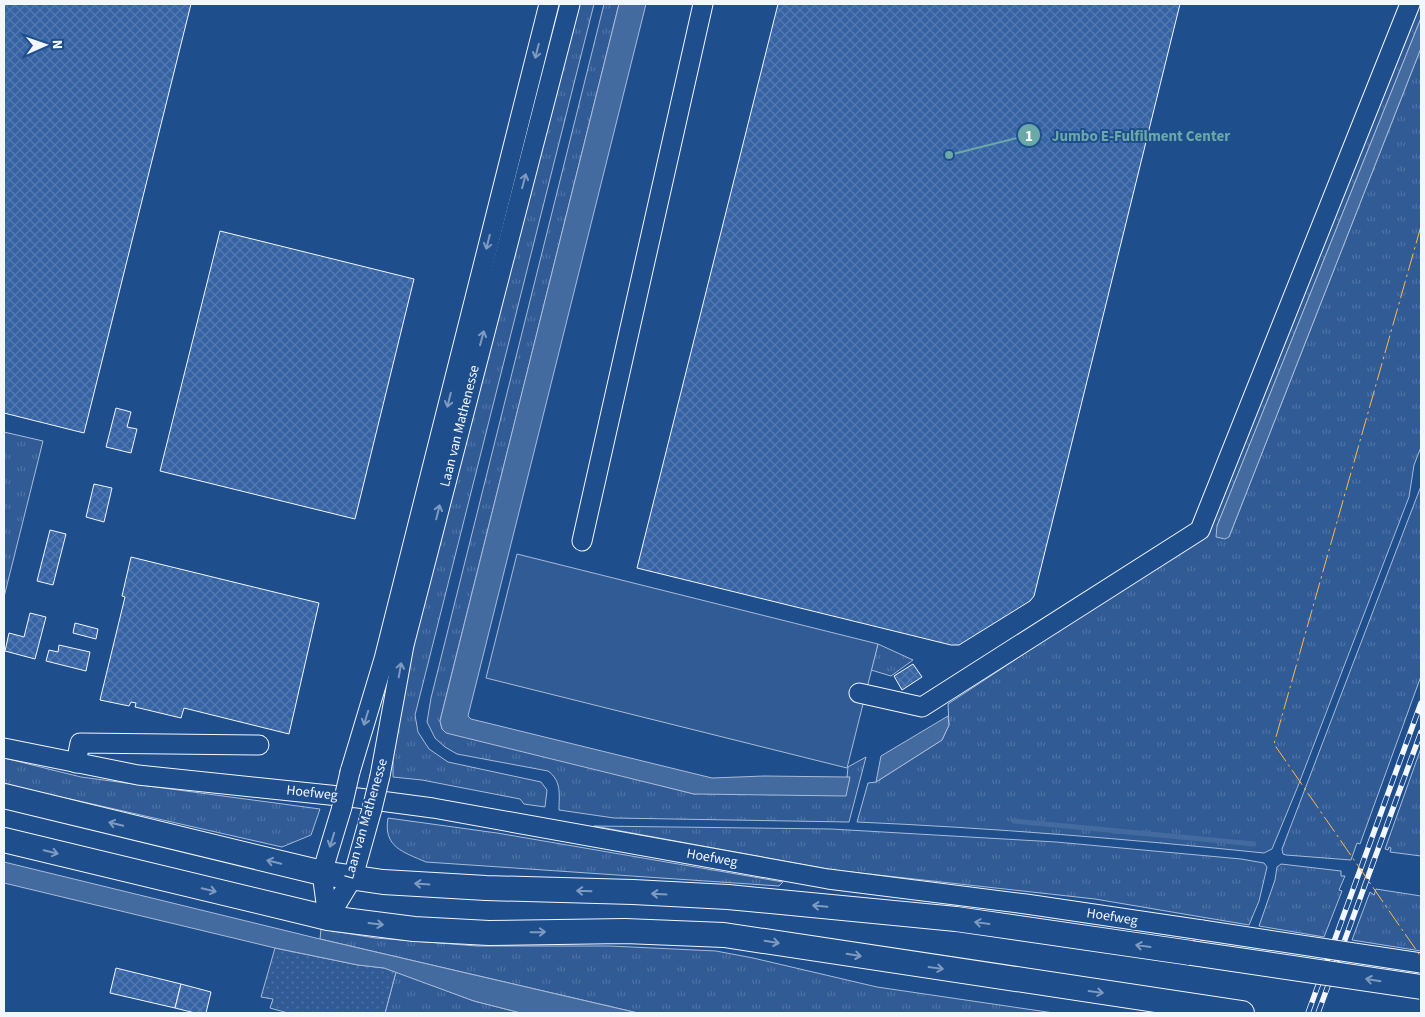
<svg xmlns="http://www.w3.org/2000/svg" width="1425" height="1017" font-family="'Source Sans 3',sans-serif">
<defs>
<pattern id="grass-tufts" width="24" height="20" patternUnits="userSpaceOnUse" patternTransform="scale(1.25)"><rect width="24" height="20" fill="#305b95"/><path d="M3 7l-1-3M5 7V3M7 7l1-3M15 17l-1-3M17 17v-4M19 17l1-3" fill="none" stroke="#4e73a5"/></pattern>
<pattern id="garden-dots" width="8" height="8" patternUnits="userSpaceOnUse" patternTransform="scale(1.25)"><rect width="8" height="8" fill="#305b95"/><path d="M2 2h.1M6 6h.1" fill="none" stroke="#4e73a5" stroke-width="1.8" stroke-linecap="round"/></pattern>
<pattern id="building-cross-hatch" width="8" height="8" patternUnits="userSpaceOnUse" patternTransform="scale(1.25)"><rect width="8" height="8" fill="#3563a3"/><path d="M0 0l8 8M0 8l8-8" fill="none" stroke="#537ab1"/></pattern>
</defs>
<rect width="100%" height="100%" fill="#1f4e8c"/>
<g fill="url(#grass-tufts)" stroke="#a8bbd7">
<path d="M578,4H594L415,715L418,732L429,749L448,762L541,782L547,790L545,807L524,804L520,799L422,780L393,777V761L390,757L410,645Z"/>
<path d="M604,4H619L440,721L442,729L694,794L850,778L847,777L848,767L866,757L849,822L614,818L559,810C559,795 562,781 548,771L457,754L445,747L435,738L427,722L431,698Z"/>
<path d="M1418,4H1421V18L1217,526L1229,537L1421,48V447L1414,465L1409,497L1298,786L1272,849L1264,853C1128,839 993,828 857,822L868,783L876,782L942,740L949,725L948,704L1207,533Z"/>
<path d="M4,432L43,441L4,597Z"/>
<path d="M1421,486V676L1360,844L1357,843L1351,860L1286,855L1283,854L1282,849Z"/>
<path d="M878,644L913,660L891,676L871,670Z"/>
<path d="M1421,748V856L1390,852L1391,848L1389,847L1388,850L1385,849Z"/>
<path d="M4,758L81,777L320,809L311,835L282,847L4,784Z"/>
<path d="M388,818L497,833L783,882L779,886L426,862C403,852 383,847 388,818Z"/>
<path d="M594,826L831,829L1056,842L1241,859L1264,863L1267,867L1259,901L1249,925L1095,899L833,870Z"/>
<path d="M1281,864L1341,871V876H1345L1339,890L1342,891L1324,937L1259,926L1275,880L1277,867Z"/>
<path d="M1376,889L1421,896V951L1352,940L1370,892L1374,895Z"/>
<path d="M321,929L375,938L477,946H610L716,951L753,958L877,987L1054,1013H638L320,939Z"/>
<path d="M396,972L474,1001L521,1013H385Z"/>
</g>
<path fill="#305b95" stroke="#a8bbd7" d="M517,554L878,644L847,768L486,678Z"/>
<path fill="url(#garden-dots)" stroke="#a8bbd7" d="M275,948L358,965L384,968L396,972L385,1013H288L270,1008L273,999L261,997Z"/>
<g fill="#446ba0" stroke="#a8bbd7">
<path d="M619,4H646L468,716L471,719L712,778L764,776L847,777H850L846,796L694,794L446,733L442,729L440,721Z"/>
<path d="M1421,18V48L1229,537L1225,539L1216,537L1217,526Z"/>
<path d="M948,716L949,725L942,740L876,782L881,756Z"/>
<path d="M4,862L320,939L638,1013H521L474,1001L384,968L358,965L275,948L4,883Z"/>
</g>
<g fill="none" stroke-linecap="round" stroke-linejoin="round">
<path stroke="#446ba0" stroke-width="5" d="M1014,821L1254,844"/>
</g>
<g fill="url(#building-cross-hatch)" stroke="#f2f6ff">
<path d="M4,4H191L84,433L4,413Z"/>
<path d="M778,4H1180L1034,596L1030,601L959,645H951L637,568Z"/>
<path d="M220,231L414,279L355,519L160,471Z"/>
<path d="M116,408L131,412L127,427L137,429L131,453L106,447Z"/>
<path d="M94,484L112,488L104,522L86,517Z"/>
<path d="M50,530L66,534L53,585L37,581Z"/>
<path d="M131,557L319,603L289,734L184,708L181,718L135,707L136,703L131,702L129,706L100,700L125,597L122,596Z"/>
<path d="M30,613L46,617L35,659L5,651L9,633L24,637Z"/>
<path d="M75,623L98,629L96,639L73,633Z"/>
<path d="M59,645L90,652L86,671L46,661L49,650L58,652Z"/>
<path d="M913,664L922,677L902,690L894,676Z"/>
<path d="M116,968L181,984L175,1008L110,993Z"/>
<path d="M181,984L211,992L206,1013H195L175,1008Z"/>
</g>
<g fill="none" stroke-linecap="round" stroke-linejoin="round">
<defs>
<g id="minor">
<path d="M582,541L703,4"/>
<path d="M859,693L922,707L1200,530L1410,4"/>
<path d="M4,748L138,775L358,798L433,808L828,879L1026,904L1202,930"/>
<path d="M76,763L80,743L259,745"/>
<path d="M350,772L384,659L549,4"/>
<path d="M380,776L404,645L570,4"/>
<path d="M328,918L353,877L372,809"/>
<path d="M328,918L322,873L342,807"/>
</g>
<g id="major">
<path d="M4,796L322,873L383,882L486,888L633,892L728,897L956,919L1191,953"/>
<path d="M4,840L328,918L414,929L489,933L625,931L724,935L1242,1013"/>
</g>
</defs>
<use href="#minor" stroke="#f2f6ff" stroke-width="21"/>
<use href="#major" stroke="#f2f6ff" stroke-width="26"/>
<use href="#minor" stroke="#1f4e8c" stroke-width="19"/>
<use href="#major" stroke="#1f4e8c" stroke-width="24"/>
<defs>
<g id="rail">
<path d="M1308,1013L1421,703"/>
<path d="M1318,1013L1421,732"/>
</g>
</defs>
<use href="#rail" stroke="#f2f6ff" stroke-width="5.5"/>
<use href="#rail" stroke="#1f4e8c" stroke-width="4" stroke-dasharray="11" stroke-linecap="butt"/>
<defs>
<g id="minor-bridge">
<path d="M342,807L350,772"/>
<path d="M372,809L380,776"/>
<path d="M1202,930L1421,963"/>
</g>
<path id="major-bridge" d="M1191,953L1421,987"/>
</defs>
<use href="#minor-bridge" stroke="#f2f6ff" stroke-width="21" stroke-linecap="butt"/>
<use href="#major-bridge" stroke="#f2f6ff" stroke-width="26" stroke-linecap="butt"/>
<use href="#minor-bridge" stroke="#1f4e8c" stroke-width="19"/>
<use href="#major-bridge" stroke="#1f4e8c" stroke-width="24"/>
<path stroke="#ffb74d" stroke-width="1" stroke-dasharray="18 4 2.5 4" stroke-linecap="butt" d="M1421,226L1274,744L1421,957"/>
</g>
<defs><path id="oneway-shaft" d="M-6 0H5M1.5-3L5.5 0L1.5 3" fill="none" stroke-width="1.6" stroke-linecap="round" stroke-linejoin="round" transform="scale(1.25)"/></defs>
<g stroke="#7e9ac0">
<use href="#oneway-shaft" transform="translate(537 51) rotate(104)"/>
<use href="#oneway-shaft" transform="translate(524 181) rotate(-75)"/>
<use href="#oneway-shaft" transform="translate(488 242) rotate(104)"/>
<use href="#oneway-shaft" transform="translate(482 338) rotate(-75)"/>
<use href="#oneway-shaft" transform="translate(449 400) rotate(104)"/>
<use href="#oneway-shaft" transform="translate(438 512) rotate(-76)"/>
<use href="#oneway-shaft" transform="translate(400 670) rotate(-80)"/>
<use href="#oneway-shaft" transform="translate(366 718) rotate(107)"/>
<use href="#oneway-shaft" transform="translate(116 824) rotate(-166)"/>
<use href="#oneway-shaft" transform="translate(332 840) rotate(107)"/>
<use href="#oneway-shaft" transform="translate(51 852) rotate(14)"/>
<use href="#oneway-shaft" transform="translate(274 862) rotate(-166)"/>
<use href="#oneway-shaft" transform="translate(422 884) rotate(-176)"/>
<use href="#oneway-shaft" transform="translate(209 890) rotate(13)"/>
<use href="#oneway-shaft" transform="translate(584 891) rotate(-178)"/>
<use href="#oneway-shaft" transform="translate(659 894) rotate(-177)"/>
<use href="#oneway-shaft" transform="translate(820 906) rotate(-175)"/>
<use href="#oneway-shaft" transform="translate(982 923) rotate(-172)"/>
<use href="#oneway-shaft" transform="translate(376 924) rotate(7)"/>
<use href="#oneway-shaft" transform="translate(538 932) rotate(-1)"/>
<use href="#oneway-shaft" transform="translate(772 942) rotate(9)"/>
<use href="#oneway-shaft" transform="translate(1143 946) rotate(-172)"/>
<use href="#oneway-shaft" transform="translate(854 955) rotate(9)"/>
<use href="#oneway-shaft" transform="translate(936 968) rotate(8)"/>
<use href="#oneway-shaft" transform="translate(1373 980) rotate(-171)"/>
<use href="#oneway-shaft" transform="translate(1096 992) rotate(8)"/>
</g>
<g text-anchor="middle" dominant-baseline="central" stroke-width="4" stroke-linejoin="round" paint-order="stroke">
<g font-size="14" fill="#f2f6ff" stroke="#1f4e8c">
<text transform="translate(460 426) rotate(-76)">Laan van Mathenesse</text>
<text transform="translate(312 793) rotate(6)">Hoefweg</text>
<text transform="translate(366 819) rotate(-74)">Laan van Mathenesse</text>
<text transform="translate(712 858) rotate(10)">Hoefweg</text>
<text transform="translate(1112 917) rotate(9)">Hoefweg</text>
</g>
</g>
<path fill="none" stroke="#6aa9a8" stroke-width="2" d="M949 155L1029 135"/>
<g fill="#6aa9a8" stroke="#1f4e8c" stroke-width="2">
<circle cx="949" cy="155" r="5"/>
<circle cx="1029" cy="135" r="12"/>
</g>
<g font-size="15" text-anchor="middle" font-weight="bold" fill="#fff">
<text x="1029" y="141">1</text>
</g>
<g font-size="15" text-anchor="middle" font-weight="bold" fill="#6aa9a8" stroke="#1f4e8c" stroke-width="4" stroke-linejoin="round" paint-order="stroke">
<text x="1141" y="141">Jumbo E-Fulfilment Center</text>
</g>
<rect width="1425" height="1017" fill="none" stroke="#f2f6ff" stroke-width="10"/>
<g transform="translate(45 45) rotate(88)" stroke="#1f4e8c" stroke-width="4" paint-order="stroke">
<path d="M0-4L9 19L0 12L-9 19Z" fill="#f2f6ff"/>
<text y="-8" font-size="14" font-weight="bold" text-anchor="middle" fill="#f2f6ff">N</text>
</g>
</svg>
